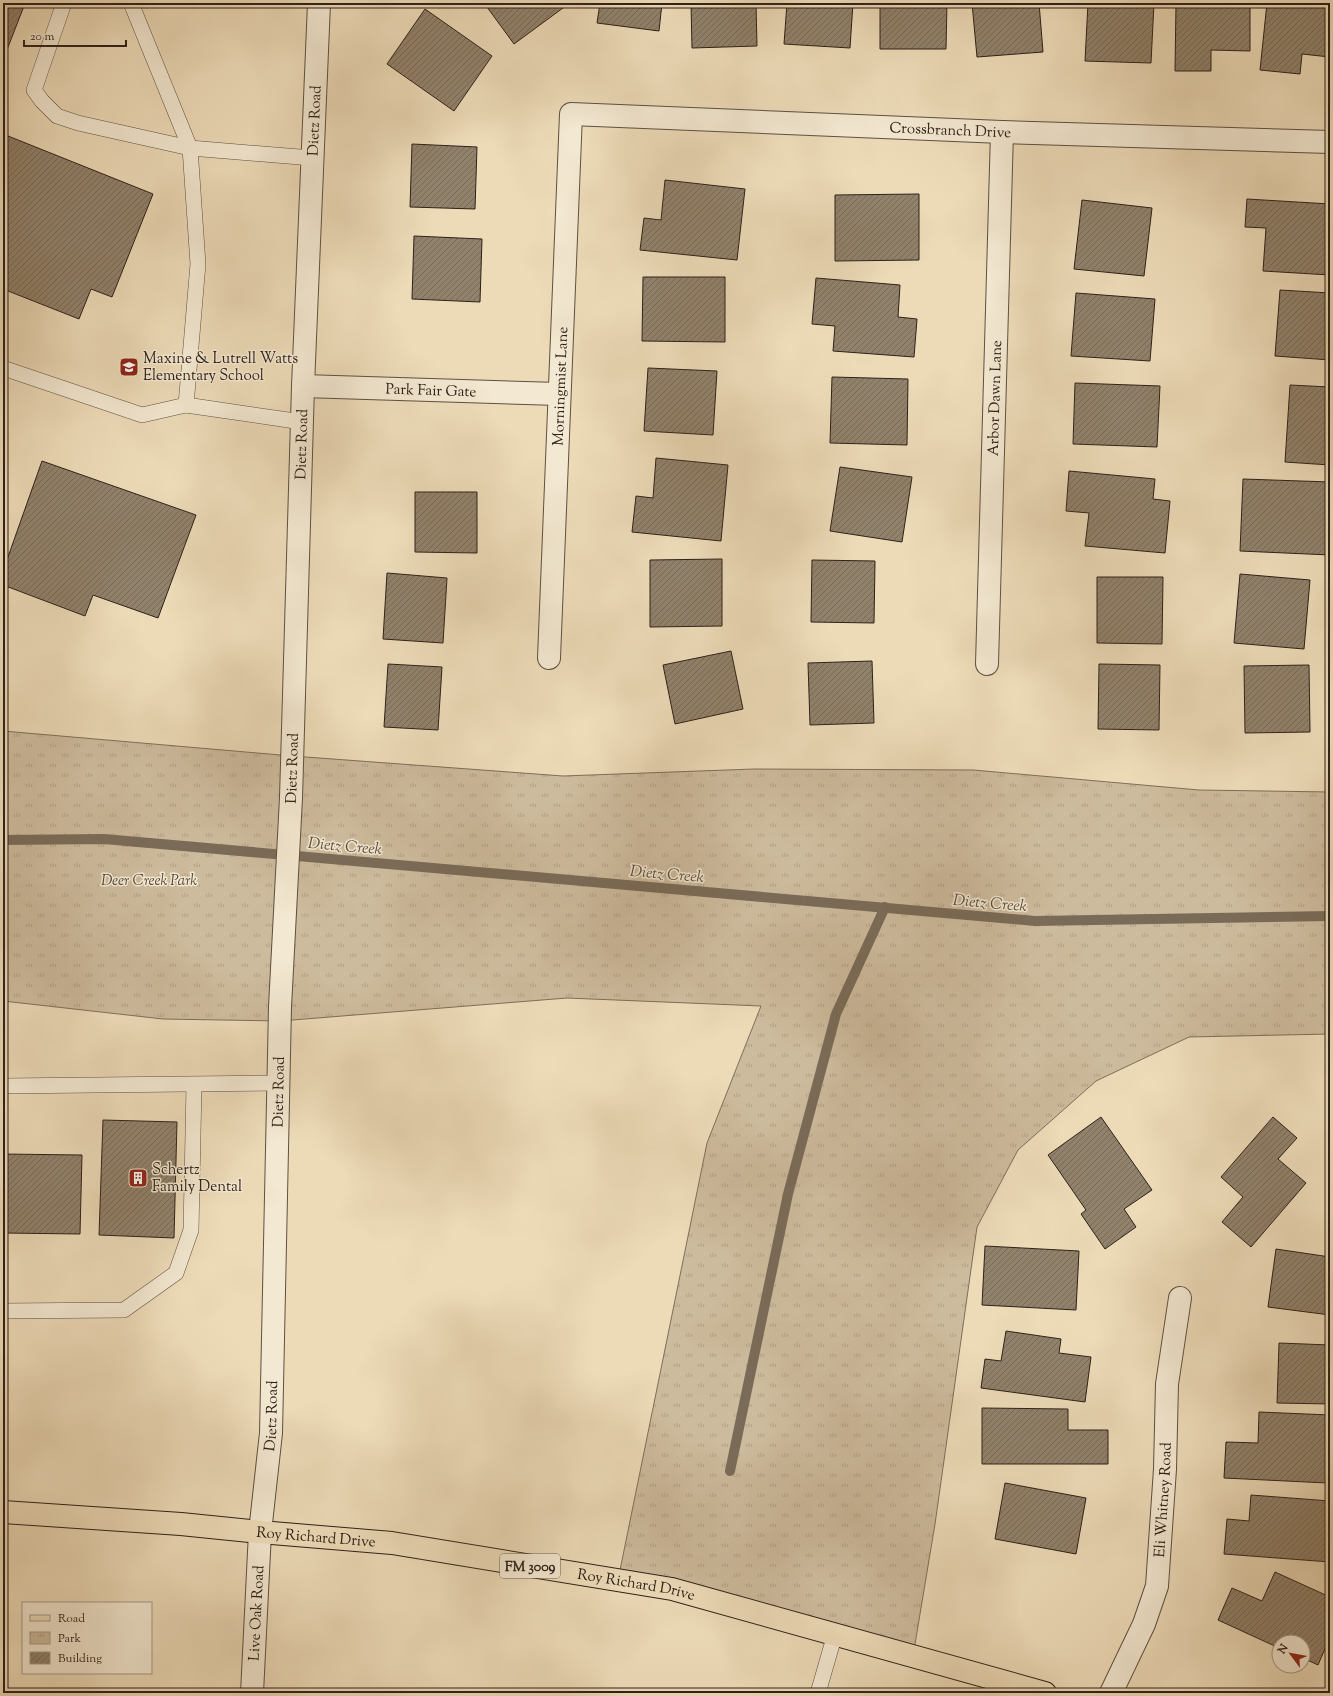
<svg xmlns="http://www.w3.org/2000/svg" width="1333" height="1696" viewBox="0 0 1333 1696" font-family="'Sorts Mill Goudy',serif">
<defs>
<pattern id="park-tufts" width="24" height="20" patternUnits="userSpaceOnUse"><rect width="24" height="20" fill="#cdbb9d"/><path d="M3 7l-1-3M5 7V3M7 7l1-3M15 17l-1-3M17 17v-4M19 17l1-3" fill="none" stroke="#b0a087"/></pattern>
<pattern id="building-hatch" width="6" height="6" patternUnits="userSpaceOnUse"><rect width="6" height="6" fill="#91826c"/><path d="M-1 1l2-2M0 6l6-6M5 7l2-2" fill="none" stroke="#776a58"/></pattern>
</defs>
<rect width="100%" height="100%" fill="#eddbb8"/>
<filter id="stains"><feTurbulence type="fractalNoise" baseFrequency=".005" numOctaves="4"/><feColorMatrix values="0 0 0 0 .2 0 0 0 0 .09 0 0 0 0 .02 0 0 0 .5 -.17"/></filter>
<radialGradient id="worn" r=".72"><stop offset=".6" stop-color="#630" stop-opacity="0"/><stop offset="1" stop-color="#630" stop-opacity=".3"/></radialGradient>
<!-- park -->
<path fill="url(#park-tufts)" stroke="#7e6e5b" d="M3 731 292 756 563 776 754 769 973 770 1199 790 1330 792V1034L1189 1037 1096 1081 1018 1150 977 1227 935 1524 913 1656 618 1580 707 1143 761 1006 567 998 280 1021 163 1019 3 1001Z"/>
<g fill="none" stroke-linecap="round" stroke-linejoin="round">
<!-- stream -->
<g stroke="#7a6b58" stroke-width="10">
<path d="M3 840 104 839 1035 921 1330 916"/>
<path d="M730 1471 788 1194 836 1014 885 907"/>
</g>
</g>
<!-- building -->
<g fill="url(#building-hatch)" stroke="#2e2119">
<path d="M3 3H15L24 6 3 60Z"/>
<path d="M484 3H565L567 5 514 44Z"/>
<path d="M600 3H662L659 31 597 23Z"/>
<path d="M691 3H756L757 46 692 48Z"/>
<path d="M787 3H853L850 48 784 44Z"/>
<path d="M880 3H947L946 49H880Z"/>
<path d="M972 3H1039L1043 52 977 57Z"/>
<path d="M1088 3H1154L1151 63 1085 61Z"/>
<path d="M1176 3H1250V51L1211 50V71H1175Z"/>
<path d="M1267 3H1330V57L1302 54 1300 74 1260 70Z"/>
<path d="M425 9 492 56 454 111 387 64Z"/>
<path d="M8 136 153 194 112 297 91 289 79 319 3 289V149Z"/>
<path d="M412 144 477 147 475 209 410 207Z"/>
<path d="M665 180 745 189 737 260 640 250 644 218 661 220Z"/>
<path d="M919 194V260L835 261V195Z"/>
<path d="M1247 199 1330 204V275L1263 271 1266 228 1245 227Z"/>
<path d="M1082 200 1152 208 1144 276 1074 269Z"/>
<path d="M414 236 482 239 480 302 412 299Z"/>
<path d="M643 277H725V342L642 341Z"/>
<path d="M816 278 900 285 898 317 917 319 914 357 833 351 835 326 812 324Z"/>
<path d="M1280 290 1330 293V360L1275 356Z"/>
<path d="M1076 293 1155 299 1150 361 1071 356Z"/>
<path d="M648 368 717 371 713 435 644 431Z"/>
<path d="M832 377 908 379 907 445 830 443Z"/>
<path d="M1075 383 1160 386 1157 447 1073 444Z"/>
<path d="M1290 385 1330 387V465L1285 462Z"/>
<path d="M656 458 728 465 721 541 632 532 636 496 653 498Z"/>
<path d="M42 461 196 515 158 618 93 595 85 616 3 585V571Z"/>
<path d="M840 467 912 477 902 542 830 531Z"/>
<path d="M1069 471 1155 479 1153 499 1170 501 1165 553 1085 546 1089 513 1066 511Z"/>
<path d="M1243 479 1330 482V555L1240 551Z"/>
<path d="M415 492H477V553L415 552Z"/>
<path d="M722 559V626L650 627V560Z"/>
<path d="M812 560 875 561 874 623 811 622Z"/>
<path d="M387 573 447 578 443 643 383 639Z"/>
<path d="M1240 574 1310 580 1304 649 1234 643Z"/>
<path d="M1097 577H1163L1162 644 1097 643Z"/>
<path d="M731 651 743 709 675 724 663 665Z"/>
<path d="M872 661 874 723 810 725 808 663Z"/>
<path d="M388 664 442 667 438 730 384 727Z"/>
<path d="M1099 664 1160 665 1159 730 1098 729Z"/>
<path d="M1309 665 1310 732 1245 733 1244 666Z"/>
<path d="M1101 1117 1152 1190 1124 1209 1136 1227 1105 1249 1081 1214 1086 1210 1048 1155Z"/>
<path d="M1273 1117 1297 1138 1278 1159 1306 1183 1251 1247 1222 1222 1243 1197 1221 1177Z"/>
<path d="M103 1120 177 1122 174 1238 99 1235Z"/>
<path d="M3 1154 82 1155 80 1234 3 1233Z"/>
<path d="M985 1246 1079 1251 1076 1310 982 1305Z"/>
<path d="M1276 1249 1330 1257V1315L1268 1307Z"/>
<path d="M1006 1331 1061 1339 1059 1353 1091 1357 1085 1402 981 1388 985 1359 1001 1361Z"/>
<path d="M1279 1343 1330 1345V1404L1277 1403Z"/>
<path d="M982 1408 1068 1409V1430H1108V1464H982Z"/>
<path d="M1259 1412 1330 1415 1327 1483 1224 1478 1226 1442 1258 1443Z"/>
<path d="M1005 1483 1086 1498 1076 1554 995 1539Z"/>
<path d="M1251 1495 1330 1501V1562L1224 1554 1227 1519 1249 1521Z"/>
<path d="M1275 1572 1330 1597V1637L1318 1665 1303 1658V1642H1279V1648L1218 1620 1232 1588 1262 1601Z"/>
</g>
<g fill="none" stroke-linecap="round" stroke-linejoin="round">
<defs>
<g id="service">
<path d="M64 3 34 90 42 101 57 116 78 123 190 148 312 158"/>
<path d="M3 368 142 415 186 405 198 264 190 148 131 3"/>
<path d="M186 405 302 422"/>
<path d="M3 1086 279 1083"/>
<path d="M3 1311 124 1310 176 1273 191 1230 194 1085"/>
<path d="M818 1693 835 1634"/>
</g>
<g id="minor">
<path id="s1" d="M303 386 559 394"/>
<path id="s2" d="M549 658 571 114 1002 132 1330 142"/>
<path id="s3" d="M987 664 1002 132"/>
<path id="s4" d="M1111 1693 1144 1624 1157 1586 1165 1469 1167 1384 1180 1298"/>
</g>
<g id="tertiary">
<path id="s5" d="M252 1693 260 1532 271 1433 280 1007 291 798 303 386 319 3"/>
</g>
<g id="primary">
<path id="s6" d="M3 1512 181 1524 260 1532 392 1543 672 1589 1045 1693"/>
</g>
</defs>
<!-- service casing -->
<use href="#service" stroke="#5e5041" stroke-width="16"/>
<!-- minor casing -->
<use href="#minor" stroke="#5e5041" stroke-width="24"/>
<!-- tertiary casing -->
<use href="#tertiary" stroke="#5e5041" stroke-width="24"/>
<!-- primary casing -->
<use href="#primary" stroke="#2e2119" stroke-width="24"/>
<!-- service -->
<use href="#service" stroke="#f3e8d1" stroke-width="15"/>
<!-- minor -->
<use href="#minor" stroke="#f3e8d1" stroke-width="22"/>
<!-- tertiary -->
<use href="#tertiary" stroke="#f3e8d1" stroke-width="22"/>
<!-- primary -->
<use href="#primary" stroke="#eddbb8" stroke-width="22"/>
</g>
<!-- icons -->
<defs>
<symbol id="school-square" viewBox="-11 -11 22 22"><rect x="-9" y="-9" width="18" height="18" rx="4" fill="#8f2418" stroke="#f3e8d1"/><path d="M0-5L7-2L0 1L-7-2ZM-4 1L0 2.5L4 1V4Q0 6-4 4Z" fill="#fff"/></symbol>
<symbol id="building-square" viewBox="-11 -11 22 22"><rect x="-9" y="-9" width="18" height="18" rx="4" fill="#8f2418" stroke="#f3e8d1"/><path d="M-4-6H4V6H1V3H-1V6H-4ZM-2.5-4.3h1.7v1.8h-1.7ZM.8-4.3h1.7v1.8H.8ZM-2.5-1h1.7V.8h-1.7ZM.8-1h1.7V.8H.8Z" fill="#fff"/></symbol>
</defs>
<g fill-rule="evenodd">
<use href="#school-square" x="118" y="356" width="22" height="22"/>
<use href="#building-square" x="127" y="1167" width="22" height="22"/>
</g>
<g text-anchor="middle" stroke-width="3" stroke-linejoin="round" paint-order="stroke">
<!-- shield labels -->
<rect fill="#f3e8d1" stroke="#695d50" stroke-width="1" x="500" y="1554" width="60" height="24" rx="3"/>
<g font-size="14" font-weight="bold" fill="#2e2119">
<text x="530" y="1571">FM 3009</text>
</g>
<!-- street labels -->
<g font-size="15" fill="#2e2119" stroke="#f3e8d1">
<text dy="5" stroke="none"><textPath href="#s5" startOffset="1574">Dietz Road</textPath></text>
<text dy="5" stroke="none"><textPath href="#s2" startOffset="924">Crossbranch Drive</textPath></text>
<text dy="5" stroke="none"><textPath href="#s2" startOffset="272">Morningmist Lane</textPath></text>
<text dy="5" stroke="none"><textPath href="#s1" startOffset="128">Park Fair Gate</textPath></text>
<text dy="5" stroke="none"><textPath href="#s3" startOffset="266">Arbor Dawn Lane</textPath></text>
<text dy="5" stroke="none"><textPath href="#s5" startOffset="1250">Dietz Road</textPath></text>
<text dy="5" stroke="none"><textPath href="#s5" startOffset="926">Dietz Road</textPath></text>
<text dy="5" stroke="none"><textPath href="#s5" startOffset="602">Dietz Road</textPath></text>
<text dy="5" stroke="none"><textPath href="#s5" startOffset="278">Dietz Road</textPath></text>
<text dy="5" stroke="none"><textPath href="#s4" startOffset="203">Eli Whitney Road</textPath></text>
<text dy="5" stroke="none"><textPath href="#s6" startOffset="314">Roy Richard Drive</textPath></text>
<text dy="5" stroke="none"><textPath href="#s6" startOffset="638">Roy Richard Drive</textPath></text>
<text dy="5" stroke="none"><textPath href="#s5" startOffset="80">Live Oak Road</textPath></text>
</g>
<!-- poi labels -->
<g font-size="15" fill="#2e2119" stroke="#f3e8d1" text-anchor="start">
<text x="143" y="363">Maxine &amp; Lutrell Watts<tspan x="143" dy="17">Elementary School</tspan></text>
<text x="152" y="1174">Schertz<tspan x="152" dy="17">Family Dental</tspan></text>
</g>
<!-- park labels -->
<g font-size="15" font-style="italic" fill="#56483a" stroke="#f3e8d1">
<text x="149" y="885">Deer Creek Park</text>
</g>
<!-- water labels -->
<g font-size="16" font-style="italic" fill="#5a4c3e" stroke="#f3e8d1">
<text transform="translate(345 845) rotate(5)" y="6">Dietz Creek</text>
<text transform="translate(667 873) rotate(5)" y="6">Dietz Creek</text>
<text transform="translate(990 902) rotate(5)" y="6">Dietz Creek</text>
</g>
</g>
<!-- margin -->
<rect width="1333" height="1696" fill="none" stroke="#eddbb8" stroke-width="16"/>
<rect x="4" y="4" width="1325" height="1688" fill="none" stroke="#2e2119" stroke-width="2"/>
<rect x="8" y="8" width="1317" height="1680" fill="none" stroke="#2e2119"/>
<!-- legend -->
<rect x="22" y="1602" width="130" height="72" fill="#f3e8d1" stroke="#a49887"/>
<rect x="30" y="1615" width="20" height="6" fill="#eddbb8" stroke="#a49887"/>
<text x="58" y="1622" font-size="12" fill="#2e2119">Road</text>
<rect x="30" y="1632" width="20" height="12" fill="url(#park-tufts)" stroke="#a49887"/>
<text x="58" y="1642" font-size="12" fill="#2e2119">Park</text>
<rect x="30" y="1652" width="20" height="12" fill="url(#building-hatch)" stroke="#a49887"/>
<text x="58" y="1662" font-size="12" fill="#2e2119">Building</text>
<!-- north arrow -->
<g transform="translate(1291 1654) rotate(302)"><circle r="19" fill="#f3e8d1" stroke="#a49887"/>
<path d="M0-3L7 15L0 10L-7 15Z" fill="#8f2418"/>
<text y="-6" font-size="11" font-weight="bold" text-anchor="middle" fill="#2e2119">N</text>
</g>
<!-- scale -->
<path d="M24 40v6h102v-6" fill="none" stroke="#2e2119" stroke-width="2"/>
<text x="30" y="40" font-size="12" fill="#2e2119" stroke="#f3e8d1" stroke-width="3" paint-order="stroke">20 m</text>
<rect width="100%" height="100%" filter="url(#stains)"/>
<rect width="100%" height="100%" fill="url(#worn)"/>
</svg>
